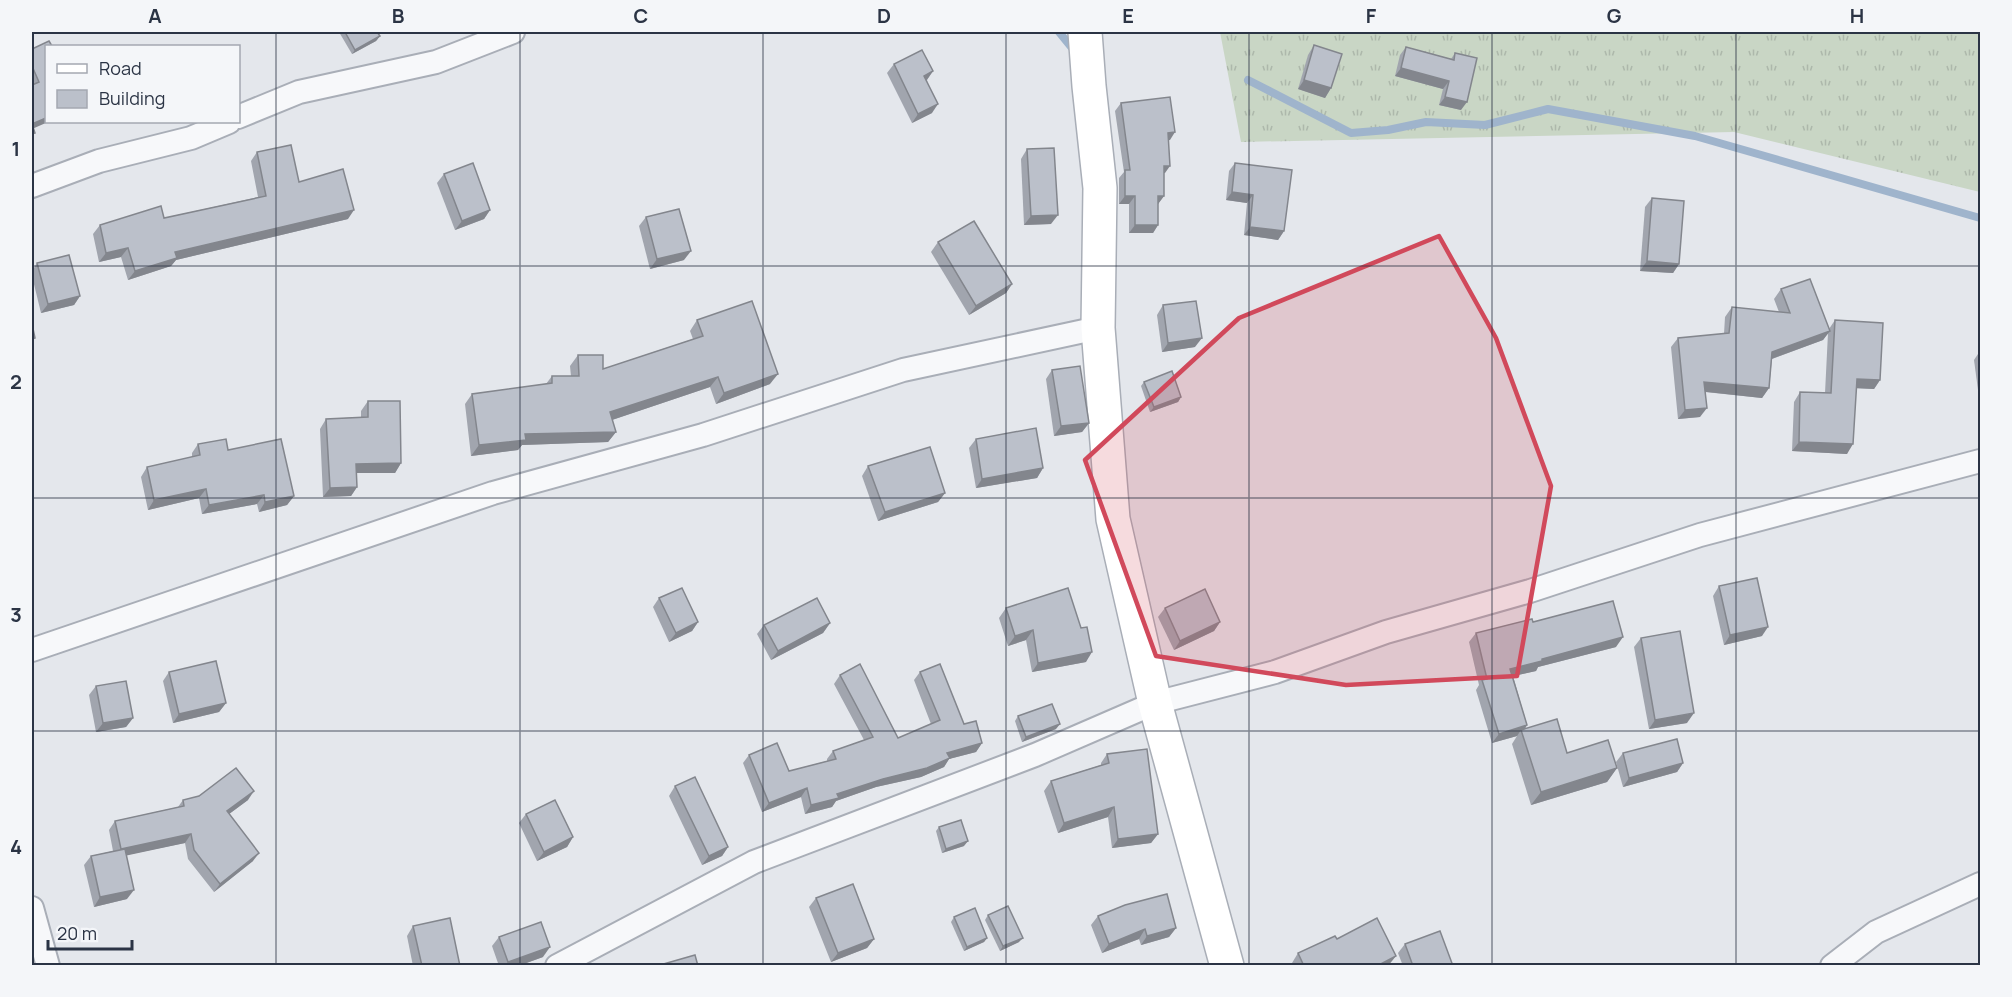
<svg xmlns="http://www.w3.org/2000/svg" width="2012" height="997" viewBox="0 0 2012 997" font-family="Manrope,sans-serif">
<defs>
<pattern id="grass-tufts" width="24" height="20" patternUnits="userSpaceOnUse" patternTransform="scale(1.5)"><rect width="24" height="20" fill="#c9d6c5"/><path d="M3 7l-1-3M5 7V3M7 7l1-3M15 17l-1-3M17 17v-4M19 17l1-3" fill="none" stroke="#adb8ab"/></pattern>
</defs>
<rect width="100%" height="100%" fill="#e4e7ec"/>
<!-- grass -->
<path fill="url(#grass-tufts)" d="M1220 32H1980V192L1734 132 1241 142Z"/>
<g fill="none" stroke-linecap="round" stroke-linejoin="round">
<!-- stream -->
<g stroke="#9fb4cc" stroke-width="8">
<path d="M1059 32 1072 48"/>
<path d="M1248 80 1351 133 1388 130 1426 122 1485 125 1548 109 1695 136 1980 218"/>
</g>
<defs>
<g id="minor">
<path d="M238 117 299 92 436 62 513 32"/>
<path d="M32 186 99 161 191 138 229 122"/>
<path d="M32 650 493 493 703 435 903 370 1098 328"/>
<path d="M32 908 48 966"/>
<path d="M557 966 754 862 1035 755 1155 703 1275 672 1386 632 1530 591 1700 535 1980 461"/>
<path d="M1832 966 1876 932 1980 884"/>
</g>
<path id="secondary" d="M1085 32 1089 86 1100 188 1098 328 1113 519 1155 703 1227 966"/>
</defs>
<!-- minor casing -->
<use href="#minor" stroke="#a9aeb7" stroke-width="26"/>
<!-- secondary casing -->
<use href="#secondary" stroke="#a9aeb7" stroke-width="36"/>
<!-- minor -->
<use href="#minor" stroke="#f7f8fa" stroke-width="22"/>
<!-- secondary -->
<use href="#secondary" stroke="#fff" stroke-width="33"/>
</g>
<!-- wall -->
<g fill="#a1a5ae">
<path d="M339 32H377L380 36 376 41 352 54Z"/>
<path d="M1314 45 1331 88 1325 98 1298 89 1308 55Z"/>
<path d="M52 46 34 128 32 139 33 84 32 82V49Z"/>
<path d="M1406 47 1451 59 1455 53 1461 110 1439 105 1443 89 1395 76 1400 55Z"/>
<path d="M894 64 933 71 927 80 932 113 912 123 887 73Z"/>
<path d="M1121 103 1170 140H1169L1165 173H1164V196L1158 204V225L1153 233H1129V204H1119V178L1124 172 1115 111Z"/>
<path d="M1027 149 1051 224 1024 225 1021 159Z"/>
<path d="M257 152 299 182 348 219 176 260 171 266 128 280 121 257 99 262 93 234 100 225 164 218 258 197 251 161Z"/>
<path d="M1235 163 1284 231 1278 240 1244 235 1247 203 1226 200 1229 171Z"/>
<path d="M444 174 490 210 484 219 455 230 437 183Z"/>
<path d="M1652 198 1679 264 1673 273 1640 271 1645 207Z"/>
<path d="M646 217 684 260 650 269 639 226Z"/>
<path d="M938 242 1012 284 1006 293 969 315 931 252Z"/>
<path d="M37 263 80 296 74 305 41 313 32 276V271Z"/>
<path d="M1781 289 1829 329 1835 320 1880 380 1874 389 1857 388 1847 454 1792 451 1794 402 1800 392 1825 393 1828 333 1823 340 1772 359 1769 388 1762 398 1705 392 1700 417 1678 419 1671 347 1678 338 1724 334 1725 317 1732 307 1779 312 1774 299Z"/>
<path d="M1163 305 1195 347 1162 352 1157 315Z"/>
<path d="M697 320 770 384 716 404 710 387 612 420 616 432 608 442 522 445 518 450 471 456 465 404 472 394 546 384 552 376H571L570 366 578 355 603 369 693 339 690 331Z"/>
<path d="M1980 351V405L1974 360Z"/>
<path d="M1052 370 1089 423 1082 432 1054 436 1046 379Z"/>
<path d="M1144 382 1181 397 1178 402 1150 412 1141 386Z"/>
<path d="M368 401 401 463 395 473H356L357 487 351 496 323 497 320 429 326 419 361 417V411Z"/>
<path d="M976 439 1043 468 1037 478 976 488 969 448Z"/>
<path d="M198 444 228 450 294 496 287 505 259 512 257 504 202 514 199 498 148 510 141 477 147 467 192 457V453Z"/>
<path d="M868 466 945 493 938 502 878 521 862 476Z"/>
<path d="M1719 586 1762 636 1724 645 1713 596Z"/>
<path d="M659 598 698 622 692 631 669 642 653 607Z"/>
<path d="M1006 608 1086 662 1032 672 1026 640 1008 646 999 618Z"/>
<path d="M1165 608 1220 622 1214 631 1174 650 1158 617Z"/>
<path d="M830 623 823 633 771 660 757 634 764 625Z"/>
<path d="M1476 633 1616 647 1538 667 1536 671 1513 676 1527 725 1525 729 1567 753 1617 768 1607 782 1531 805 1512 744 1517 736 1492 743 1476 690 1479 685 1469 642Z"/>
<path d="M1641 638 1687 723 1649 729 1634 647Z"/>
<path d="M169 672 226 703 219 712 173 723 163 681Z"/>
<path d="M920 672 964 724 982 743 976 752 949 759 944 767 921 777 876 787 836 801 832 807 805 814 801 797 762 812 743 763 749 755 789 771 827 761V759L833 751 864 740 834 684 840 675 898 738 931 724 914 680Z"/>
<path d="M96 686 133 718 126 727 96 732 89 695Z"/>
<path d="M1018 716 1056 729 1022 742 1015 721Z"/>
<path d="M1623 753 1683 763 1677 772 1623 787 1616 762Z"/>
<path d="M1107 754 1158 834 1151 843 1112 848 1108 817 1058 833 1044 791 1051 781 1101 765V763Z"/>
<path d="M675 786 728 847 722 856 702 865 669 796Z"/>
<path d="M183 800H248L229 814 253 861 214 892 188 859 185 843 126 855 127 899 94 907 84 865 91 856 113 851 109 830 115 821 178 807Z"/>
<path d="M526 814 573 837 567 847 537 861 519 823Z"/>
<path d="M939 827 964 846 942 853 936 831Z"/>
<path d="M816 898 874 939 867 948 831 962 809 907Z"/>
<path d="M988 915 1019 942 1000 951 985 920Z"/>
<path d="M1098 916 1176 928 1169 937 1141 945 1139 939 1102 953 1091 925Z"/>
<path d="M954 917 987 938 984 942 964 951 951 922Z"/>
<path d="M413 926 460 966H413L407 936Z"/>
<path d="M499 937 543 957 518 966H499L492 946Z"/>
<path d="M1337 939 1390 965 1293 966 1292 963 1298 953Z"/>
<path d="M1405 944 1453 966H1403L1398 953Z"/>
</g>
<!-- shaded-wall -->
<g fill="#83868d">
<path d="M380 36 376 41 352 54 355 50Z"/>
<path d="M1401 68 1449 81 1443 89 1395 76Z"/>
<path d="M933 71 926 81 924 76Z"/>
<path d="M1304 80 1331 88 1325 98 1298 89Z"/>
<path d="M1445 97 1467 102 1461 110 1439 105Z"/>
<path d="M938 104 932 113 912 123 918 114Z"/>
<path d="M46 118V122H48L32 129V124Z"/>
<path d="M1175 132 1170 140 1163 141 1168 133Z"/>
<path d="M1164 166H1170L1165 173 1159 174Z"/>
<path d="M1232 192 1253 195 1247 203 1226 200Z"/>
<path d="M1125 196H1135L1129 204H1119Z"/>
<path d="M1158 196H1164L1158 204Z"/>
<path d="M354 210 348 219 176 260 171 266 128 280 135 271 175 252Z"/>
<path d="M490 210 484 219 455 230 462 221Z"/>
<path d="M1058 215 1051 224 1024 225 1031 216Z"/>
<path d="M1135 225H1158L1153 233H1129Z"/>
<path d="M1250 227 1284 231 1278 240 1244 235Z"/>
<path d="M128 248 121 257 99 262 106 253Z"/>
<path d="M691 251 684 260 650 269 657 259Z"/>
<path d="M1647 261 1679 264 1673 273 1640 271Z"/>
<path d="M1012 284 1006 293 969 315 976 306Z"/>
<path d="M80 296 74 305 41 313 48 304Z"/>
<path d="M1830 331 1823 340 1766 361 1772 352Z"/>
<path d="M1202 338 1195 347 1162 352 1168 343Z"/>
<path d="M778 374 770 384 716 404 724 393Z"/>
<path d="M718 377 710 387 603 423 610 412Z"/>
<path d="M1857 379 1880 380 1874 389 1851 388Z"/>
<path d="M1704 382 1769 388 1762 398 1698 391Z"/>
<path d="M1181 397 1178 402 1150 412 1154 407Z"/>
<path d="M1707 408 1700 417 1678 419 1685 410Z"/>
<path d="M1089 423 1082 432 1054 436 1061 426Z"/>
<path d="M616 432 608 442 522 445 518 450 471 456 479 445 525 434Z"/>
<path d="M1799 442 1853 444 1847 454 1792 451Z"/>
<path d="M401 463 395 473H349L356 464Z"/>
<path d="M1043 468 1037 478 976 488 982 479Z"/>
<path d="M357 487 351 496 323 497 330 488Z"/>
<path d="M206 489 199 498 148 510 154 500Z"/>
<path d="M945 493 938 502 878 521 885 512Z"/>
<path d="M264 495 257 504 202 514 209 505Z"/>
<path d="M294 496 287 505 259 512 265 502Z"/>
<path d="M698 622 692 631 669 642 676 633Z"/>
<path d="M1220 622 1214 631 1174 650 1180 641Z"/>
<path d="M830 623 823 633 771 660 778 651Z"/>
<path d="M1768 627 1762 636 1724 645 1730 635Z"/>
<path d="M1033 630 1026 640 1008 646 1015 636Z"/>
<path d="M1623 637 1616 647 1538 667 1536 671 1504 678 1510 669 1542 659Z"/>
<path d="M1092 652 1086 662 1032 672 1038 663Z"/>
<path d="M226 703 219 712 173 723 179 714Z"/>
<path d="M1694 713 1687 723 1649 729 1655 720Z"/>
<path d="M133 718 126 727 96 732 103 723Z"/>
<path d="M1060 724 1056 729 1022 742 1026 737Z"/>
<path d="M1527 725 1522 733 1521 730 1517 736 1492 743 1499 734Z"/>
<path d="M982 743 976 752 949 759 944 767 921 777 876 787 836 801 832 807 805 814 811 805 837 794 947 753Z"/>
<path d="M1683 763 1677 772 1623 787 1629 778Z"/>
<path d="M1617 768 1607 782 1531 805 1541 792Z"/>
<path d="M807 788 801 797 762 812 769 803Z"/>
<path d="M254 791 248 800 221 820 227 811Z"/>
<path d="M1114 807 1108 817 1058 833 1064 823Z"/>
<path d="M191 834 185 843 115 858 121 849Z"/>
<path d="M1158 834 1151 843 1112 848 1118 839Z"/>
<path d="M573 837 567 847 537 861 544 852Z"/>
<path d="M968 841 964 846 942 853 946 849Z"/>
<path d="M728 847 722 856 702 865 709 856Z"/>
<path d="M259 853 253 861 214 892 220 884Z"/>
<path d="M134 890 127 899 94 907 100 897Z"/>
<path d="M1176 928 1169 937 1141 945 1147 936Z"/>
<path d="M1145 929 1139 939 1102 953 1109 944Z"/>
<path d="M987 938 984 942 964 951 967 947Z"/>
<path d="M1023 938 1019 942 1000 951 1003 946Z"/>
<path d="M874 939 867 948 831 962 838 953Z"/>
<path d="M550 947 543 957 518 966H505L508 962Z"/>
<path d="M1396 956 1388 966H1377Z"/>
</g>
<!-- building -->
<g fill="#bbc0ca" stroke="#83868d" stroke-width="1.5">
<path d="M345 32H377L380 36 355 50Z"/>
<path d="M49 41 52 46H46V118L32 124 35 133 32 134V85L39 82 32 66V49Z"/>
<path d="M1314 45 1342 54 1331 88 1304 80Z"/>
<path d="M1406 47 1454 60 1455 53 1477 58 1467 102 1445 97 1449 81 1401 68Z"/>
<path d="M922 50 933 71 924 76 938 104 918 114 894 64Z"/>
<path d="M1170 97 1175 132 1168 133 1170 166H1164V196H1158V225H1135V196H1125V170H1130L1121 103Z"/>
<path d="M291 145 299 182 343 169 354 210 175 252 177 258 135 271 128 248 106 253 100 225 161 206 164 218 266 196 257 152Z"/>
<path d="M1054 148 1058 215 1031 216 1027 149Z"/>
<path d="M473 163 490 210 462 221 444 174Z"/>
<path d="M1235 163 1292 170 1284 231 1250 227 1253 195 1232 192Z"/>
<path d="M1652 198 1684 201 1679 264 1647 261Z"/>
<path d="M679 209 691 251 657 259 646 217Z"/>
<path d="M974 221 1012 284 976 306 938 242Z"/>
<path d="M69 255 80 296 48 304 37 263Z"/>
<path d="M1810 279 1830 331 1772 352 1769 388 1704 382 1707 408 1685 410 1678 338 1729 333 1732 307 1790 313 1781 289Z"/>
<path d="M752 301 778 374 724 393 718 377 610 412 616 432 525 434 526 440 479 445 472 394 552 383V376H579L578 355H603V369L703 336 697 320Z"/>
<path d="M1196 301 1202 338 1168 343 1163 305Z"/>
<path d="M1835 320 1883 323 1880 380 1857 379 1853 444 1799 442 1800 392 1831 393Z"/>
<path d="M32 324 35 338 32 339Z"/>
<path d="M1080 366 1089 423 1061 426 1052 370Z"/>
<path d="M1172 371 1181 397 1154 407 1144 382Z"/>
<path d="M368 401H400L401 463 356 464 357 487 330 488 326 419 368 417Z"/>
<path d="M1036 428 1043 468 982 479 976 439Z"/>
<path d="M226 439 228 450 281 439 294 496 265 502 264 495 209 505 206 489 154 500 147 467 200 455 198 444Z"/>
<path d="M930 447 945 493 885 512 868 466Z"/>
<path d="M1757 578 1768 627 1730 635 1719 586Z"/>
<path d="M682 588 698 622 676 633 659 598Z"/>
<path d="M1068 588 1081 628 1087 627 1092 652 1038 663 1033 630 1015 636 1006 608Z"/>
<path d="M1205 589 1220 622 1180 641 1165 608Z"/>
<path d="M817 598 830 623 778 651 764 625Z"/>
<path d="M1613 601 1623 637 1542 659V661L1510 669 1527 725 1499 734 1482 680 1487 679 1476 633 1532 619 1533 622Z"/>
<path d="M1680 631 1694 713 1655 720 1641 638Z"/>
<path d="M216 661 226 703 179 714 169 672Z"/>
<path d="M860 664 898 738 940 720 920 672 940 664 964 724 976 721 982 743 947 753 950 758 927 768 883 779 837 794 839 798 811 805 807 788 769 803 749 755 777 743 789 771 836 759 833 751 873 737 840 675Z"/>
<path d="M126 681 133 718 103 723 96 686Z"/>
<path d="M1052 704 1060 724 1026 737 1018 716Z"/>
<path d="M1557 719 1567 753 1608 740 1617 768 1541 792 1521 730Z"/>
<path d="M1677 739 1683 763 1629 778 1623 753Z"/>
<path d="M1147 749 1158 834 1118 839 1114 807 1064 823 1051 781 1109 763 1107 754Z"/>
<path d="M236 768 254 791 227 811 259 853 220 884 194 850 191 834 121 849 115 821 184 806 183 800 199 796Z"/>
<path d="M695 777 728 847 709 856 675 786Z"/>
<path d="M555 800 573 837 544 852 526 814Z"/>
<path d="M961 820 968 841 946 849 939 827Z"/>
<path d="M125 849 134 890 100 897 91 856Z"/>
<path d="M853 884 874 939 838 953 816 898Z"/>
<path d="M1167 894 1176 928 1147 936 1145 929 1109 944 1098 916 1125 905Z"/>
<path d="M1008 906 1023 938 1003 946 988 915Z"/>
<path d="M975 908 987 938 967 947 954 917Z"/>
<path d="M450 918 460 966H422L413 926Z"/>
<path d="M1377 918 1396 956 1377 966H1304L1298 953 1335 936 1337 939Z"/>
<path d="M541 922 550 947 508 962 499 937Z"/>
<path d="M1440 931 1453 966H1413L1405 944Z"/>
<path d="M695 955 698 966 660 965Z"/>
</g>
<!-- marked area -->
<path fill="#d1495b" fill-opacity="0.2" stroke="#d1495b" stroke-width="4.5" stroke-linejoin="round" d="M1439 236 1496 338 1551 486 1517 676 1346 685 1156 656 1085 460 1239 318Z"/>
<!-- grid -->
<path fill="none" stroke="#2b3445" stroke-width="1.5" stroke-opacity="0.55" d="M276 32V966M520 32V966M763 32V966M1006 32V966M1249 32V966M1492 32V966M1736 32V966M32 266H1980M32 498H1980M32 731H1980"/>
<!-- border -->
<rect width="2012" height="997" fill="none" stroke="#f4f6f9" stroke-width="66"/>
<!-- legend -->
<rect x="45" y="45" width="195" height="78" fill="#f4f6f9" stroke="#a4a8b1" stroke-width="1.5"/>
<rect x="57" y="64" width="30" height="9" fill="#ffffff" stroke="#a4a8b1" stroke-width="1.5"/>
<text x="99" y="75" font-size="18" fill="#2b3445">Road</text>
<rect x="57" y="90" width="30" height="18" fill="#bbc0ca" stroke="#a4a8b1" stroke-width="1.5"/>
<text x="99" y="105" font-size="18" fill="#2b3445">Building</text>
<!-- scale -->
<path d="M48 940v9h84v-9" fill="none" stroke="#2b3445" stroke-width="3"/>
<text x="57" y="940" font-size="18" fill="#2b3445" stroke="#f4f6f9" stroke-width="4.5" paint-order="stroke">20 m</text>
<rect x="33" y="33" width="1946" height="931" fill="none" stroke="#2b3445" stroke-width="2"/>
<g font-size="20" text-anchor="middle" font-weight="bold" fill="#2b3445">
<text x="155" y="23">A</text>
<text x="398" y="23">B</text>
<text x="641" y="23">C</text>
<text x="884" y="23">D</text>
<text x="1128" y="23">E</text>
<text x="1371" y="23">F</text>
<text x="1614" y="23">G</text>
<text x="1857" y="23">H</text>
<text x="16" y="156">1</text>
<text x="16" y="389">2</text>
<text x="16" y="622">3</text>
<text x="16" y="854">4</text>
</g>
</svg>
